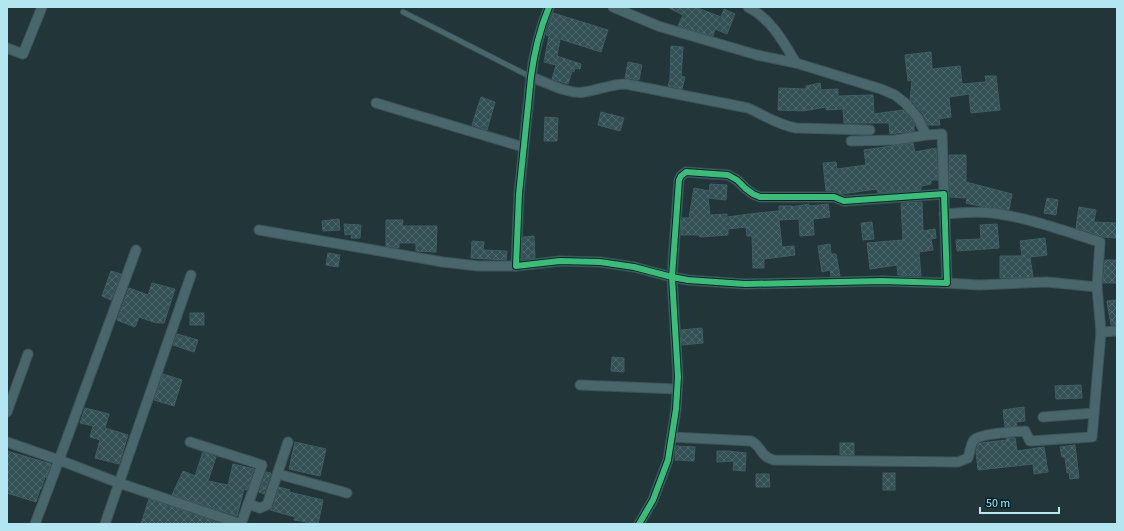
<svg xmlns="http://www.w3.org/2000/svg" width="1124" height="531" viewBox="0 0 1124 531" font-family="'Source Sans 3',sans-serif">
<defs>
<pattern id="building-cross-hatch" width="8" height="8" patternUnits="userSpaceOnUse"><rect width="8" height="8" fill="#335055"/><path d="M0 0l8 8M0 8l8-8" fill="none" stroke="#4e696e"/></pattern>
</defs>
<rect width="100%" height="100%" fill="#22363a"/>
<!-- building -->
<g fill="url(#building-cross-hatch)" stroke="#415c63">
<path d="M667 7H695L721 17 724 9 735 14 727 34 715 29 713 36 678 26 683 15Z"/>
<path d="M553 13 608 30 601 52 560 39 557 56 581 64 580 69 575 68 574 72 572 71 568 84 552 79 556 65 544 62 549 36 546 35Z"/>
<path d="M671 46 683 47 681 76 685 77 682 89 668 86 670 79Z"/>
<path d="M931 52 932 69 960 66 962 84 986 82 985 76H996L1000 110 971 113 969 94 949 97 951 117 939 119 940 125H928L923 114 910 100 912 80 908 81 905 55Z"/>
<path d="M628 62 642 65 639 80 625 78Z"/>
<path d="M820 83 821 90 838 89V96L873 95 874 114 903 110 913 121 915 126H914V131L890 134 889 123H844L843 109 826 110V107L803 111 778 110 779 88 806 89V86Z"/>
<path d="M481 97 495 102 487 130 472 125Z"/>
<path d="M601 112 624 118 620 131 598 125Z"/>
<path d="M545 117 558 118 557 141H544Z"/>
<path d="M913 143 915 152 936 148 938 180H931V184L921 186V190L878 193 877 189 842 194 834 191H826L823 163 836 162 837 169 866 165 864 150Z"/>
<path d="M949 155H966V182L1012 194 1009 210 980 206 966 203 967 198 950 197Z"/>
<path d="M710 184 727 185 726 200 708 198 710 215 727 214V217L758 213 779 211V206H792V207L809 204V206L828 204 830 217 813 219 814 235 800 236 799 219 779 220 782 247 794 246 795 255 764 259V268H753L752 236H747L746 227 728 229V235L700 237 699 235H681L682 218H689L694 188 709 191Z"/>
<path d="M1047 198 1058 200 1056 215 1044 213Z"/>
<path d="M922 202 923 231 935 229 936 238 931 239 933 250 919 252 921 276 898 275 897 265 870 269 867 243 903 240 901 203Z"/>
<path d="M1079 207 1096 210 1094 222 1117 223V238L1104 237 1076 228Z"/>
<path d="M339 219 340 230 323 231 322 221Z"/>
<path d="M386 220H403L402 226H437L436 252 416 251V243H399V248L386 246Z"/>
<path d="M872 222 874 239 863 240 861 223Z"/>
<path d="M344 224 361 225 360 238H351L352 234 345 235Z"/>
<path d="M997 224 999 248 957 251 956 240 981 239 980 225Z"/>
<path d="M534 236 535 258 522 259 523 237Z"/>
<path d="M1045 238 1047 255 1030 257 1033 277 1000 278V256H1022L1020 241Z"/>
<path d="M472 241 484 242 483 250 507 251 506 260 471 258Z"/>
<path d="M830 244 831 254H836L840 276H831L830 270 822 272 818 246Z"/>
<path d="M328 253 340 255 338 267 326 265Z"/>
<path d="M1105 260H1117V283H1103Z"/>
<path d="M111 271 121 274 111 300 102 296Z"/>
<path d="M152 283 175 289 164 323H156L139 317 135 327 117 320 129 288 148 295Z"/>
<path d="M1117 300V325H1111L1107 301Z"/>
<rect x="190" y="313" width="14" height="12"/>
<path d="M702 328 703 343 682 345 681 330Z"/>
<path d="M177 334 198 340 194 352 173 345Z"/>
<path d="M612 357 624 358V372L611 371Z"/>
<path d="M163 374 182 380 174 406 154 400Z"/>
<path d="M1081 385 1082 398 1056 399 1055 386Z"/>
<path d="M1024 407 1025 421 1016 422 1017 426 1005 427 1003 410Z"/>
<path d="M85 408 109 414 105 428 128 435 119 464 95 458 100 440 90 437 93 426 80 423Z"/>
<path d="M1006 438H1015L1017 451 1044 447 1048 472 1034 474 1033 464 978 470 976 452 978 444 981 443 1007 440Z"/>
<path d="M295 442 326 449 320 476 289 469Z"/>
<rect x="840" y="443" width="14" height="12"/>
<path d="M1075 445 1079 478 1070 479 1069 472 1067 473 1065 457H1062L1060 447Z"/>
<path d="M676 446 695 447 694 461 675 460Z"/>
<path d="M7 451 51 464 46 478 45 477 41 489H40L36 502 7 493Z"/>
<path d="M717 451H729L746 453 745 471 733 470 734 461 717 462Z"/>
<path d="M203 452 216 457 208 481 228 485 233 464 254 469 247 490 244 489 237 516 172 495 183 471 195 476Z"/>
<path d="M266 472 271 473 264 494 259 492Z"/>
<rect x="883" y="473" width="12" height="17"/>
<path d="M756 474H769L770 487H756Z"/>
<path d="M279 487 290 490 289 492 323 500 318 524 294 520 295 517 270 510 273 507Z"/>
<path d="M149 499 222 524H141Z"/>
</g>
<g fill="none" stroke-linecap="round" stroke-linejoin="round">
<defs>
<path id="lane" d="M403 12 531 77"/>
<g id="street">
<path d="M549 7C540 29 534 53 531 77L519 194 516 266 560 261 600 262 634 267 672 277 688 280 745 284 882 281 947 283 944 194 844 201 834 197H760L753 194 745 188 737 180 728 175 686 172 681 176 679 180 672 277 678 377 676 409 668 460 653 500 639 524"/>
<path d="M613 7 658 26 757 55 796 63 881 89 895 95 905 103 918 118 926 135 942 134 944 194"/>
<path d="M748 7C771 19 783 41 796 63"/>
<path d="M7 48 23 54 42 7"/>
<path d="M531 77C546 82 569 95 584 92 599 90 611 84 626 84L748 108C764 115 778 125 796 128L870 130"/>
<path d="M376 103 523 147"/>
<path d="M851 141 895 140 926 135"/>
<path d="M944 214C961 213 977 211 993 213 1029 218 1065 231 1100 242L1097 287 1047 282 979 285 947 283"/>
<path d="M259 230 443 262 478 266H516"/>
<path d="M1097 287 1101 332"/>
<path d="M580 385 677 389"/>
<path d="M7 412 28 354"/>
<path d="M1043 417 1094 413"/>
<path d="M672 437 751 441C762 446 760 457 774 460L958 462 968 458C970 453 970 445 974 440 981 433 1015 432 1025 431L1030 441 1092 437 1101 332 1117 331"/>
<path d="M7 442 59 460 136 250"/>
<path d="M190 442 262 465 241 524"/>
<path d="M278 474 347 493"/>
<path d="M248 504 260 508 267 505 288 442"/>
<path d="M35 524 59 460 119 483 191 275"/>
<path d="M105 524 119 483 241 524"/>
</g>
</defs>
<!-- lane casing -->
<use href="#lane" stroke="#3d555a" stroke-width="6"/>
<!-- street casing -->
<use href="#street" stroke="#3d555a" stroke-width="11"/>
<!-- lane -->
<use href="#lane" stroke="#49666d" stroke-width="4.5"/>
<!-- street -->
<use href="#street" stroke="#49666d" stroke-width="9"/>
<defs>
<path id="cycleway" d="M549 7C540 29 534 53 531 77L519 194 516 266 560 261 600 262 634 267 672 277 688 280 745 284 882 281 947 283 944 194 844 201 834 197H760L753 194 745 188 737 180 728 175 686 172 681 176 679 180 672 277 678 377 676 409 668 460 653 500 639 524"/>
</defs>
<!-- cycleway casing -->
<use href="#cycleway" stroke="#00222a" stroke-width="8"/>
<!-- cycleway -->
<use href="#cycleway" stroke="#3abd76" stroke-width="6"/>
</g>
<!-- border -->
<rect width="1124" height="531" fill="none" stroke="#b4e6f2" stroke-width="16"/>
<!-- scale -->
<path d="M980 507v6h79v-6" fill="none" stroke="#b4e6f2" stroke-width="2"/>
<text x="986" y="507" font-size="12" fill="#b4e6f2" stroke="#00222a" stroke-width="3" paint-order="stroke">50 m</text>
</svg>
